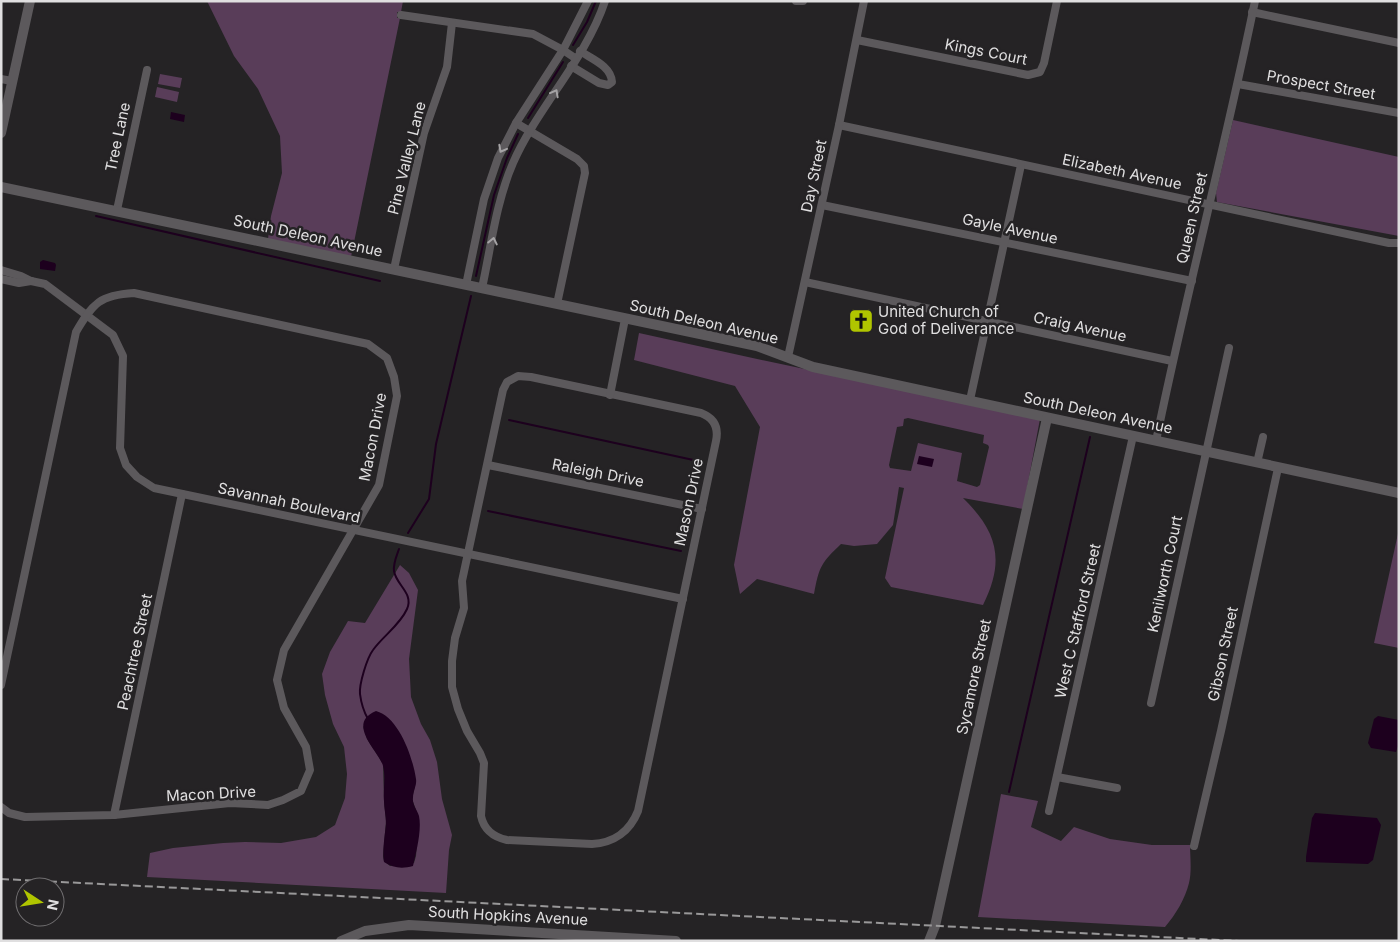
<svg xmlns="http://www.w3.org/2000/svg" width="1400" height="942" viewBox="0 0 1400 942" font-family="Inter,sans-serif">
<rect width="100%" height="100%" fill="#252325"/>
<!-- green -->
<g fill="#593d59" fill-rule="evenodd">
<path d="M207 1H403L401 12H397V18H400L351 257 268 239 271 216 282 173 280 136 258 89 234 56Z"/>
<path d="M160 74 182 78 180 88 158 84Z"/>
<path d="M157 87 179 92 177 102 155 97Z"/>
<path d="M1233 120 1399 157V236L1217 202 1216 193Z"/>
<path d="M639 333C772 363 906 390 1040 419L1023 509 963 498C998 532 1005 561 983 605L891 587 885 578 904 488 899 487 893 525 877 544 854 546 841 544C821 563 819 567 814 594L757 579 740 594 734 565 760 427 735 386 634 360ZM908 418 984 435 983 443 988 445 989 447 980 485 977 487 957 481 962 453 918 443 911 471 890 468 889 465 897 427 903 426 904 419Z"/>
<path d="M1399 529V648L1374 643Z"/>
<path d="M400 565 409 573 418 590 409 659 411 697 421 724 430 740 437 762 442 799 452 835 449 850 446 893 147 877 150 853 173 848 223 843 245 842 281 843 316 837 335 825 345 798 347 774 344 747 333 724 325 695 322 674 330 652 348 621 365 623ZM363 726 416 781 412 799 419 818 416 856 414 863 390 866 384 861 383 856 386 821 384 801 383 764 367 739Z"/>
<path d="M1001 794 1038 801 1031 827 1061 841 1074 827 1110 839 1152 845H1190C1190 855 1192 871 1189 883 1185 899 1176 914 1165 927L978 917Z"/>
</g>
<!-- water -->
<g fill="#1d001e">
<path d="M171 112 185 115 184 122 170 119Z"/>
<path d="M43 260 55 263 56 265 55 271 40 269V262Z"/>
<path d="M919 456 934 459 932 467 917 464Z"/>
<path d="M376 711C399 717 413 758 416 779 417 785 413 791 413 798 412 804 417 810 419 816 422 830 416 853 413 866 402 869 393 868 384 862 382 852 385 834 386 824 386 816 384 808 384 801 383 789 386 777 383 766 380 752 345 724 376 711Z"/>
<path d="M1378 716 1399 720V743L1396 752 1371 748 1368 743 1374 719Z"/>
<path d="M1315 813 1377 818 1381 825 1373 860 1368 864 1306 862V857L1312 818Z"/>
</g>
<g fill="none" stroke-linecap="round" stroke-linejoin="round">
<!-- stream -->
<g stroke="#1d001e" stroke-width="2">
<path d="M573 45 587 22 596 1"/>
<path d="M528 118 563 62"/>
<path d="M96 216 380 281"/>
<path d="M476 276 494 195 507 158 518 134"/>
<path d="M509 420 698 461"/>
<path d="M488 511 681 551"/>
<path d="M408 533 429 499 436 444 471 296"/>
<path d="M368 719C364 712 361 702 360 694 359 684 367 658 373 650 383 636 400 625 407 609 414 593 396 585 394 571 393 563 397 555 399 549"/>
<path d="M1009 792 1090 437"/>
</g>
<!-- minor -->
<g stroke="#5c595c" stroke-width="8">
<path d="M796 1H803"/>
<path d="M1252 12 1399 43"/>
<path d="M401 15 533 34 563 50 575 58"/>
<path d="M857 40 1028 75 1040 72 1044 63 1057 1"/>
<path d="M571 66 599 83 608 85 612 82C611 66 592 59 580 51"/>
<path d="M1 79 12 81"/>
<path d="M1238 84 1399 113"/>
<path d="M516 123 577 159 584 166 585 173 557 304"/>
<path d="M839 125 1389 243H1399"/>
<path d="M822 205 1192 281"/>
<path d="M117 210 147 70"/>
<path d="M394 269 424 133 447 67 452 23"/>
<path d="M1 270 21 276 31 281 45 284 113 335 123 356 120 448 126 465 137 477 154 488 683 599"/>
<path d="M1 279 19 283 31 281"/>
<path d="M805 282 1172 361"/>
<path d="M466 285 484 199 498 158 516 123 563 50 588 1"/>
<path d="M482 288C491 247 496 202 513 163 537 108 586 59 605 1"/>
<path d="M788 357 839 125 864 1"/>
<path d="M518 376 531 377 701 413C714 418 719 427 716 441L638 811C630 831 614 843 592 844L507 840C493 837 484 830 481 816L484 763 480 753 467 731 458 709 452 687V661L455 638 464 608 462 581 503 390 507 382Z"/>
<path d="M610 395 625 319"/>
<path d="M970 400 1021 165"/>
<path d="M1156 441C1186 294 1225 148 1255 1"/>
<path d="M1257 463 1263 437"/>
<path d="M488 465 702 509"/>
<path d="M1 685 76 332C93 303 100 295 134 293L368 344 387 358 394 377 397 396 379 485 284 650 277 680 284 708 306 747 310 770 301 791 283 800 268 805 230 803 114 815 25 817 9 813 1 807"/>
<path d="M1151 703 1229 348"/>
<path d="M1057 777 1117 788"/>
<path d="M1049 811 1133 436"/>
<path d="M114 815 182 494"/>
<path d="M1194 846 1221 731 1278 468"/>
</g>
<!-- tertiary -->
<g stroke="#5c595c" stroke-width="10">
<path d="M1 133 30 1"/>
<path d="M1 187 757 346 813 367 1399 493"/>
<path d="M341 941 365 931 409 925 676 941"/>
<path d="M929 941 935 926 1047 418"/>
</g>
<!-- rail -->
<path stroke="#999899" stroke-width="2" stroke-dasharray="8 4" stroke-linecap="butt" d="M1 879 1239 941"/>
</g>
<!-- one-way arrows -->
<defs><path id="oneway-chevron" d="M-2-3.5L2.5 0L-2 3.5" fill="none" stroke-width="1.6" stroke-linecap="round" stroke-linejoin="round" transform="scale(1.25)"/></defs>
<g stroke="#a5a3a5">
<use href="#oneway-chevron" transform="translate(555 93) rotate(-61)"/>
<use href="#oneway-chevron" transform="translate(502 149) rotate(118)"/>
<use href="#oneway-chevron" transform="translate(493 241) rotate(-78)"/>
</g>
<!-- icons -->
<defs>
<symbol id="church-square" viewBox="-11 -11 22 22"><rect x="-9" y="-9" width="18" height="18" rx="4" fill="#b0c500" stroke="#252325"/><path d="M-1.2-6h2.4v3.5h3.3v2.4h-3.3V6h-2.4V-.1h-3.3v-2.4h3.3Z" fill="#111"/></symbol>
</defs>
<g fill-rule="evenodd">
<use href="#church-square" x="847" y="307" width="28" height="28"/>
</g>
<g text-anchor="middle" stroke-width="5" stroke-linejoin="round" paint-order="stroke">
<!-- street labels -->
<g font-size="15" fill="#e0dfe0" stroke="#252325">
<text transform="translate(986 52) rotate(11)" y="5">Kings Court</text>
<text transform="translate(1321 85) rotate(10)" y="5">Prospect Street</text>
<text transform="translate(118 137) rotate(-78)" y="5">Tree Lane</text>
<text transform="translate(407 158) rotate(-76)" y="5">Pine Valley Lane</text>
<text transform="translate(1122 172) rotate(12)" y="5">Elizabeth Avenue</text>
<text transform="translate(814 176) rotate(-78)" y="5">Day Street</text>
<text transform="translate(1192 218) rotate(-77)" y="5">Queen Street</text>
<text transform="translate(1010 229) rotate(12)" y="5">Gayle Avenue</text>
<text transform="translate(308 236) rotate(12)" y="5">South Deleon Avenue</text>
<text transform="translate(704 322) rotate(13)" y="5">South Deleon Avenue</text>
<text transform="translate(1080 327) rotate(12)" y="5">Craig Avenue</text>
<text transform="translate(1098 413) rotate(12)" y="5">South Deleon Avenue</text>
<text transform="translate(373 437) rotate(-79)" y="5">Macon Drive</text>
<text transform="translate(598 473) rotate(11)" y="5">Raleigh Drive</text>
<text transform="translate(689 502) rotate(-78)" y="5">Mason Drive</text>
<text transform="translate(289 503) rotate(12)" y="5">Savannah Boulevard</text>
<text transform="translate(1165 574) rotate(-78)" y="5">Kenilworth Court</text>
<text transform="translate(1078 621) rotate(-77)" y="5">West C Stafford Street</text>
<text transform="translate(135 652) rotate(-78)" y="5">Peachtree Street</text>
<text transform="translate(1223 654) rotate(-78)" y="5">Gibson Street</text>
<text transform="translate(974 677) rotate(-78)" y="5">Sycamore Street</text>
<text transform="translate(211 794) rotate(-3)" y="5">Macon Drive</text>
<text transform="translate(508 916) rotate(3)" y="5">South Hopkins Avenue</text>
</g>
<!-- poi labels -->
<g font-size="15" fill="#e0dfe0" stroke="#252325" text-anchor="start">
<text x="878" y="317">United Church of<tspan x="878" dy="17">God of Deliverance</tspan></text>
</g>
</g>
<!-- border -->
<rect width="1400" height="942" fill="none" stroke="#e0dfe0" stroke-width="5"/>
<!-- north arrow -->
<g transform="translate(40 902) rotate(102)"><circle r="24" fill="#252325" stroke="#706e70"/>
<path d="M0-4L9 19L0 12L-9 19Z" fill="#b0c500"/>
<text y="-8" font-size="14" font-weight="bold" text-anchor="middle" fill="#e0dfe0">N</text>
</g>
</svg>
